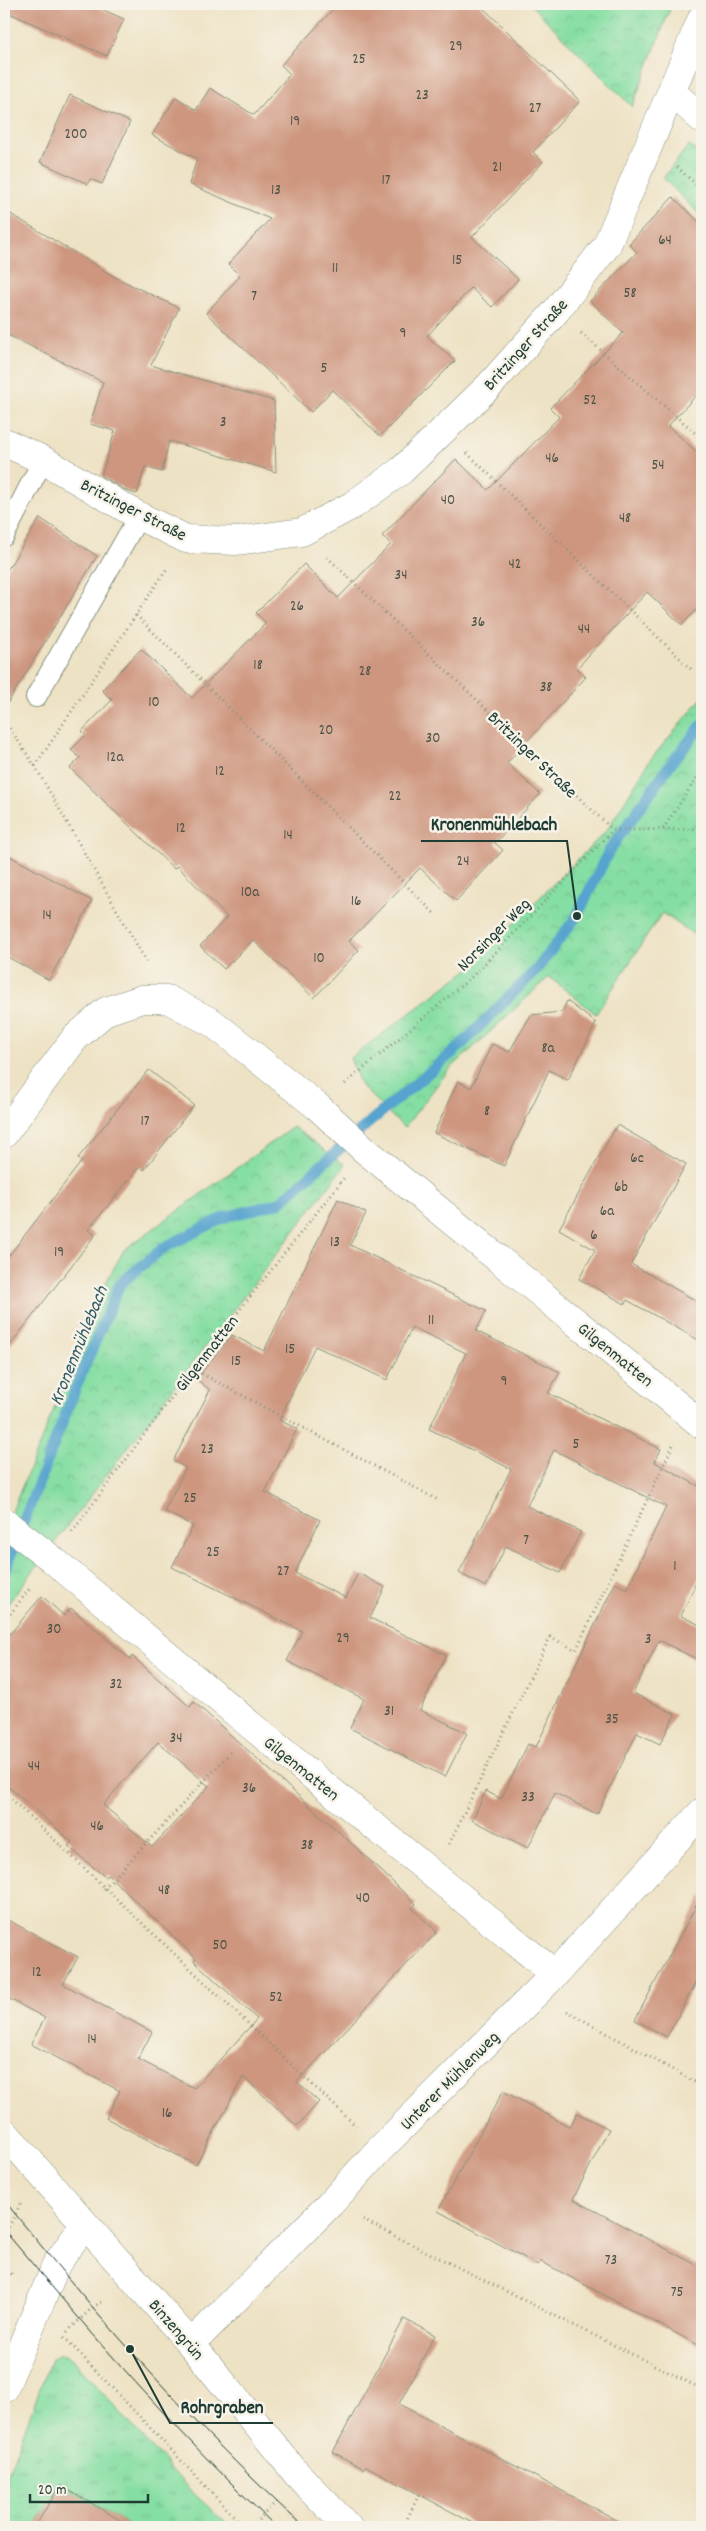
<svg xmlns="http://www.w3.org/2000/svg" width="706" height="2531" viewBox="0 0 706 2531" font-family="Dekko,sans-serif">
<defs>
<pattern id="grass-tufts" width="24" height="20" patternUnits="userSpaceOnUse" patternTransform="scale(1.25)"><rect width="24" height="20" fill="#85dea3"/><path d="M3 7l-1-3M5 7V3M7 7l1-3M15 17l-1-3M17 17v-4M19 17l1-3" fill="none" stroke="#72bf8d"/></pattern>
<pattern id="park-crowns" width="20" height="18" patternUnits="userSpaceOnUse" patternTransform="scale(1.25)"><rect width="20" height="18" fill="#85dea3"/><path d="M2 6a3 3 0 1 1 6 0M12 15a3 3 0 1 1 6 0" fill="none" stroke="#72bf8d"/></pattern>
</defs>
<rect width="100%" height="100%" fill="#f7f3e8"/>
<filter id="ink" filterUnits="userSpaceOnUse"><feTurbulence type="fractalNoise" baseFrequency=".02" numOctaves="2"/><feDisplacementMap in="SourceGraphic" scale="10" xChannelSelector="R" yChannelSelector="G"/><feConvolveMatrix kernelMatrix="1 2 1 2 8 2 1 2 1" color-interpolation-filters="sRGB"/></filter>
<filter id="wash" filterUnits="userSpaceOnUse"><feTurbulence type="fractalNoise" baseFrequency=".0096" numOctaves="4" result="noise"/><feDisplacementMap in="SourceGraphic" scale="20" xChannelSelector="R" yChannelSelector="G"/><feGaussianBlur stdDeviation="1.12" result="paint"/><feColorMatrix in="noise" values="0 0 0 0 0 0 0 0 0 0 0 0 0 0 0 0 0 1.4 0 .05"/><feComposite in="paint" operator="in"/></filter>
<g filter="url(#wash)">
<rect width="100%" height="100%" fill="#eee2c4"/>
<!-- grass -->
<path fill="url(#grass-tufts)" stroke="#528e6c" d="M60 2354 73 2360 189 2489 230 2527H132L60 2485 35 2527H4V2484L51 2359Z"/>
<!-- park -->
<g fill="url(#park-crowns)" stroke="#528e6c">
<path d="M530 4H672L632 107Z"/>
<path d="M689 145 702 157V217L663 178Z"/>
<path d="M702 698V940L662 913 596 1014 549 977 448 1071 404 1128 361 1086 350 1058 471 967 607 830 650 760Z"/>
<path d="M293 1127 345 1165 4 1609V1531L105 1284 124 1250Z"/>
</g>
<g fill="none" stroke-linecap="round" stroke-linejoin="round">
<!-- stream -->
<path stroke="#55a3ce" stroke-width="11" d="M4 1572 82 1372 120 1284 163 1248 225 1217 279 1203 372 1120 457 1049 537 969 577 916 609 851 669 766 702 725"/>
</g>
<g id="blocks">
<!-- building -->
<g fill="#ce967f" fill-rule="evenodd">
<path d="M4 4H90L124 19 107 56 4 11Z"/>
<path d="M338 4H479L580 101 533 152 543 162 472 237 518 279 492 307 471 288 427 336 455 361 380 436 332 390 311 412 206 313 240 276 228 264 270 219 189 184 197 159 152 135 176 97 196 110 210 88 254 115 290 74 281 65Z"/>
<path d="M70 95 130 122 102 184 90 179 88 184 40 162Z"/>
<path d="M673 197 702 225V389L668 426 702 457V604L682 625 647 592 577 668 586 677 507 763 540 794 495 843 503 850 456 901 420 868 349 941 359 950 314 998 253 940 224 969 200 946 227 917 177 866 174 869 70 768 80 758 71 750 86 735 82 731 112 700 102 690 141 649 192 698 266 623 256 613 304 564 338 598 391 544 382 536 456 459 488 490 559 417 550 408 623 333 590 301 637 252 629 244Z"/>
<path d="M4 210 115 277 179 308 151 365 274 401 276 472 169 441 162 472 145 467 137 494 127 491 101 476 115 431 90 424 103 382 4 333Z"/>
<path d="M40 518 97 556 4 709V575Z"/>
<path d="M4 853 92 901 49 980 4 955Z"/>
<path d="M567 1001 596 1023 568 1080 549 1070 504 1166 434 1133 458 1081 471 1088 492 1044 509 1052 531 1015 562 1012Z"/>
<path d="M149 1070 194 1105 144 1170 140 1166 88 1230 95 1235 4 1353V1262L82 1161 78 1158Z"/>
<path d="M617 1125 686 1164 631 1264 702 1304V1342L627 1300 625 1304 579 1279 595 1250 559 1229Z"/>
<path d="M338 1199 366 1213 350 1245 486 1311 476 1331 560 1372 548 1393 661 1449 655 1462 702 1488V1570L681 1616 702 1626V1662L659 1640 633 1693 675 1714 660 1744 637 1733 597 1814 555 1793 528 1848 472 1820 486 1791 501 1799 528 1744 536 1747 615 1583 627 1589 666 1507 554 1450 527 1506 581 1532 560 1573 506 1546 486 1587 459 1573 511 1469 429 1429 466 1353 412 1327 387 1380 315 1346 279 1420 297 1429 265 1492 320 1520 295 1573 346 1598 358 1573 385 1587 370 1618 446 1655 420 1710 467 1733 445 1777 350 1728 364 1699 287 1661 302 1631 172 1567 193 1526 164 1511 186 1468 173 1461 210 1390 196 1379 232 1335 264 1351Z"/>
<path d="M42 1596 64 1616 71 1608 130 1659 132 1656 190 1707 194 1702 360 1851 416 1904 412 1908 437 1932 297 2082 319 2102 297 2126 243 2077 196 2165 106 2118 120 2091 31 2044 45 2018 4 1996V1918L78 1957 63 1984 152 2032 138 2059 194 2088 257 2019 194 1961 196 1958 108 1875 105 1877 68 1846 72 1842 4 1783V1641ZM158 1742 209 1786 152 1847 103 1805Z"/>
<path d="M702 1895V1970L667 2037 635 2020Z"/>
<path d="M503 2091 570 2127 577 2113 609 2129 573 2199 702 2268V2347L540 2261 538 2265 438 2211Z"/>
<path d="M404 2319 435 2335 399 2404 630 2527H480L366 2466 364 2469 333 2452Z"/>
<path d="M60 2485 132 2527H35Z"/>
</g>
</g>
</g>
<g filter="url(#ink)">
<use href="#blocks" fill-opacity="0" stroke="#86907c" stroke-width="1"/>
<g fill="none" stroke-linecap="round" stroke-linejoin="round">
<defs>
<g id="lane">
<path d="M4 536 43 460"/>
<path d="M36 697 139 516"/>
</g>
<g id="street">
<path d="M673 93 702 119"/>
<path d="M4 442 43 460 139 516 186 539 237 541 302 532 353 505 402 470 489 386 556 311 607 245 702 18"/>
<path d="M4 1134 75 1038 106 1011 142 999H167L213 1023 318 1107 366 1151 702 1425"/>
<path d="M4 1522 52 1559 254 1728 555 1974"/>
<path d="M4 2132 191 2344 297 2474 348 2527"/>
<path d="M191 2344 330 2204 380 2149 555 1974 702 1812"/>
<path d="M4 2389 57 2263 85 2224"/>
</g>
</defs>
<!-- lane casing -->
<use href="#lane" stroke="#86907c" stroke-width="22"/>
<!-- street casing -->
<use href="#street" stroke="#86907c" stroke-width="29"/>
<!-- path -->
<g stroke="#86907c" stroke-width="3" stroke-dasharray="1 4" stroke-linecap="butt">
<path d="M677 167 702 190"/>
<path d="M581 333 702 439"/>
<path d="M467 453 692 670"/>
<path d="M327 557 613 830"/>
<path d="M136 615 434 913"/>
<path d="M4 720 35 766 147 963"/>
<path d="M35 766 168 567"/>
<path d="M663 829 702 770"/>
<path d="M345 1084 473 976 613 830 702 829"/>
<path d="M193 1369 438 1500"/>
<path d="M72 1532 193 1369 344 1178"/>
<path d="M4 1622 31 1587"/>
<path d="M4 1792 356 2126"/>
<path d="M449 1844 550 1637 576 1650 673 1445"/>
<path d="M104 1889 231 1752"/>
<path d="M567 2011 702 2086"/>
<path d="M363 2220 702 2389"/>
<path d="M4 2236 21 2203"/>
<path d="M4 2266 14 2277"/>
<path d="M67 2332 93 2307 105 2300"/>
<path d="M64 2337 244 2527"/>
<path d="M251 2527 277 2501"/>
<path d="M403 2527 419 2495"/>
</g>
<!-- lane -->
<use href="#lane" stroke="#fff" stroke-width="20"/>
<!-- street -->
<use href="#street" stroke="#fff" stroke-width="28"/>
<!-- tram -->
<g stroke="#1f3d34" stroke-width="1">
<path d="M4 2200C96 2315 195 2428 304 2527"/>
<path d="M4 2230C90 2333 178 2434 276 2527"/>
</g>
</g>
</g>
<g text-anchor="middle" stroke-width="5" stroke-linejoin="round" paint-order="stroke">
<!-- number labels -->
<g font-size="15" fill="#4b5347">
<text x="456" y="50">29</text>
<text x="359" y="63">25</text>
<text x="422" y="99">23</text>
<text x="535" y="112">27</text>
<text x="295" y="125">19</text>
<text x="76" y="138">200</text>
<text x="497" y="171">21</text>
<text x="386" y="184">17</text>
<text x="276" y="194">13</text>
<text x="665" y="244">64</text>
<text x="457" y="264">15</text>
<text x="335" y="272">11</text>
<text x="630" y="297">58</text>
<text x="254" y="300">7</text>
<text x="403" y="337">9</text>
<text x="324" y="372">5</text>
<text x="590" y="404">52</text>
<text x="223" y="426">3</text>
<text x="552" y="462">46</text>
<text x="658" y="469">54</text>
<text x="448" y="504">40</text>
<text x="625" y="522">48</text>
<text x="515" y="568">42</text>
<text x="401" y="579">34</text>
<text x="297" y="610">26</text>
<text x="478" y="626">36</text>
<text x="584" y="633">44</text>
<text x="258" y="669">18</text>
<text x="365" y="675">28</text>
<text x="546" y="691">38</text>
<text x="154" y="706">10</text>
<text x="326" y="734">20</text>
<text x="433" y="742">30</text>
<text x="115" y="761">12a</text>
<text x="220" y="775">12</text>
<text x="395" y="800">22</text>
<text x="181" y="832">12</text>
<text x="288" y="839">14</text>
<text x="463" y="865">24</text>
<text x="250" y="896">10a</text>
<text x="356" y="905">16</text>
<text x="47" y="919">14</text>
<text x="319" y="962">10</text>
<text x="548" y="1052">8a</text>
<text x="487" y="1115">8</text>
<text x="145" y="1125">17</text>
<text x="637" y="1162">6c</text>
<text x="621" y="1191">6b</text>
<text x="607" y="1215">6a</text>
<text x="594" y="1239">6</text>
<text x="335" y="1246">13</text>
<text x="59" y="1256">19</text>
<text x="431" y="1324">11</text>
<text x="290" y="1353">15</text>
<text x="236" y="1365">15</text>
<text x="504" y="1385">9</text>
<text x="576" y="1448">5</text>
<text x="207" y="1453">23</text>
<text x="190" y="1502">25</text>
<text x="526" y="1544">7</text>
<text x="213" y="1556">25</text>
<text x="675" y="1570">1</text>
<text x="283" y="1575">27</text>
<text x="54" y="1633">30</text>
<text x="343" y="1642">29</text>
<text x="648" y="1643">3</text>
<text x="116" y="1688">32</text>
<text x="389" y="1715">31</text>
<text x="612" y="1723">35</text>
<text x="176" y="1742">34</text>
<text x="34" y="1770">44</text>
<text x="249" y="1792">36</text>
<text x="528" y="1801">33</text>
<text x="97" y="1830">46</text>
<text x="307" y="1849">38</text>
<text x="164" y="1894">48</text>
<text x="363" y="1902">40</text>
<text x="220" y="1949">50</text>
<text x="37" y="1976">12</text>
<text x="276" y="2001">52</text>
<text x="92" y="2043">14</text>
<text x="167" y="2117">16</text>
<text x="611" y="2264">73</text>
<text x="677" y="2296">75</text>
</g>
<!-- street labels -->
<g font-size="18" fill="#1f3d34" stroke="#f7f3e8">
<text transform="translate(525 344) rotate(-48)" y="6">Britzinger Straße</text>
<text transform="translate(134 509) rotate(27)" y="6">Britzinger Straße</text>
<text transform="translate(533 754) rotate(44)" y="6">Britzinger Straße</text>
<text transform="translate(493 934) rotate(-45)" y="6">Norsinger Weg</text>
<text transform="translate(206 1353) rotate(-52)" y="6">Gilgenmatten</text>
<text transform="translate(616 1354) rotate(39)" y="6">Gilgenmatten</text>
<text transform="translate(302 1768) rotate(39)" y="6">Gilgenmatten</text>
<text transform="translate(449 2080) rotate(-45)" y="6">Unterer Mühlenweg</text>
<text transform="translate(177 2329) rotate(49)" y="6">Binzengrün</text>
</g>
<!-- water labels -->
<g font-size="19" font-style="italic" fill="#2f5c62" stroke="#f7f3e8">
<text transform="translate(77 1345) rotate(-68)" y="7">Kronenmühlebach</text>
</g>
</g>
<!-- callouts -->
<path fill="none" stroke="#1f3d34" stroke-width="2" d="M577 916L567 841H421M130 2349L170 2423H273"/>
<g fill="#1f3d34" stroke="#f7f3e8" stroke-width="2">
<circle cx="577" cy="916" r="5"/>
<circle cx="130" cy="2349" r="5"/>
</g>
<g font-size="19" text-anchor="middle" font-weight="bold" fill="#1f3d34" stroke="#f7f3e8" stroke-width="5" stroke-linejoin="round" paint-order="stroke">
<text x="494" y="830">Kronenmühlebach</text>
<text x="222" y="2413">Rohrgraben</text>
</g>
<!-- margin -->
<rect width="706" height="2531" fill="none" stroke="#f7f3e8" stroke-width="20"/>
<!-- scale -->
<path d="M30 2494v8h118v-8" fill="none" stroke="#1f3d34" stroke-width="2.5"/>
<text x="38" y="2494" font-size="15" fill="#1f3d34" stroke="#f7f3e8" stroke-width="4" paint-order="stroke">20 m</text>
</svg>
